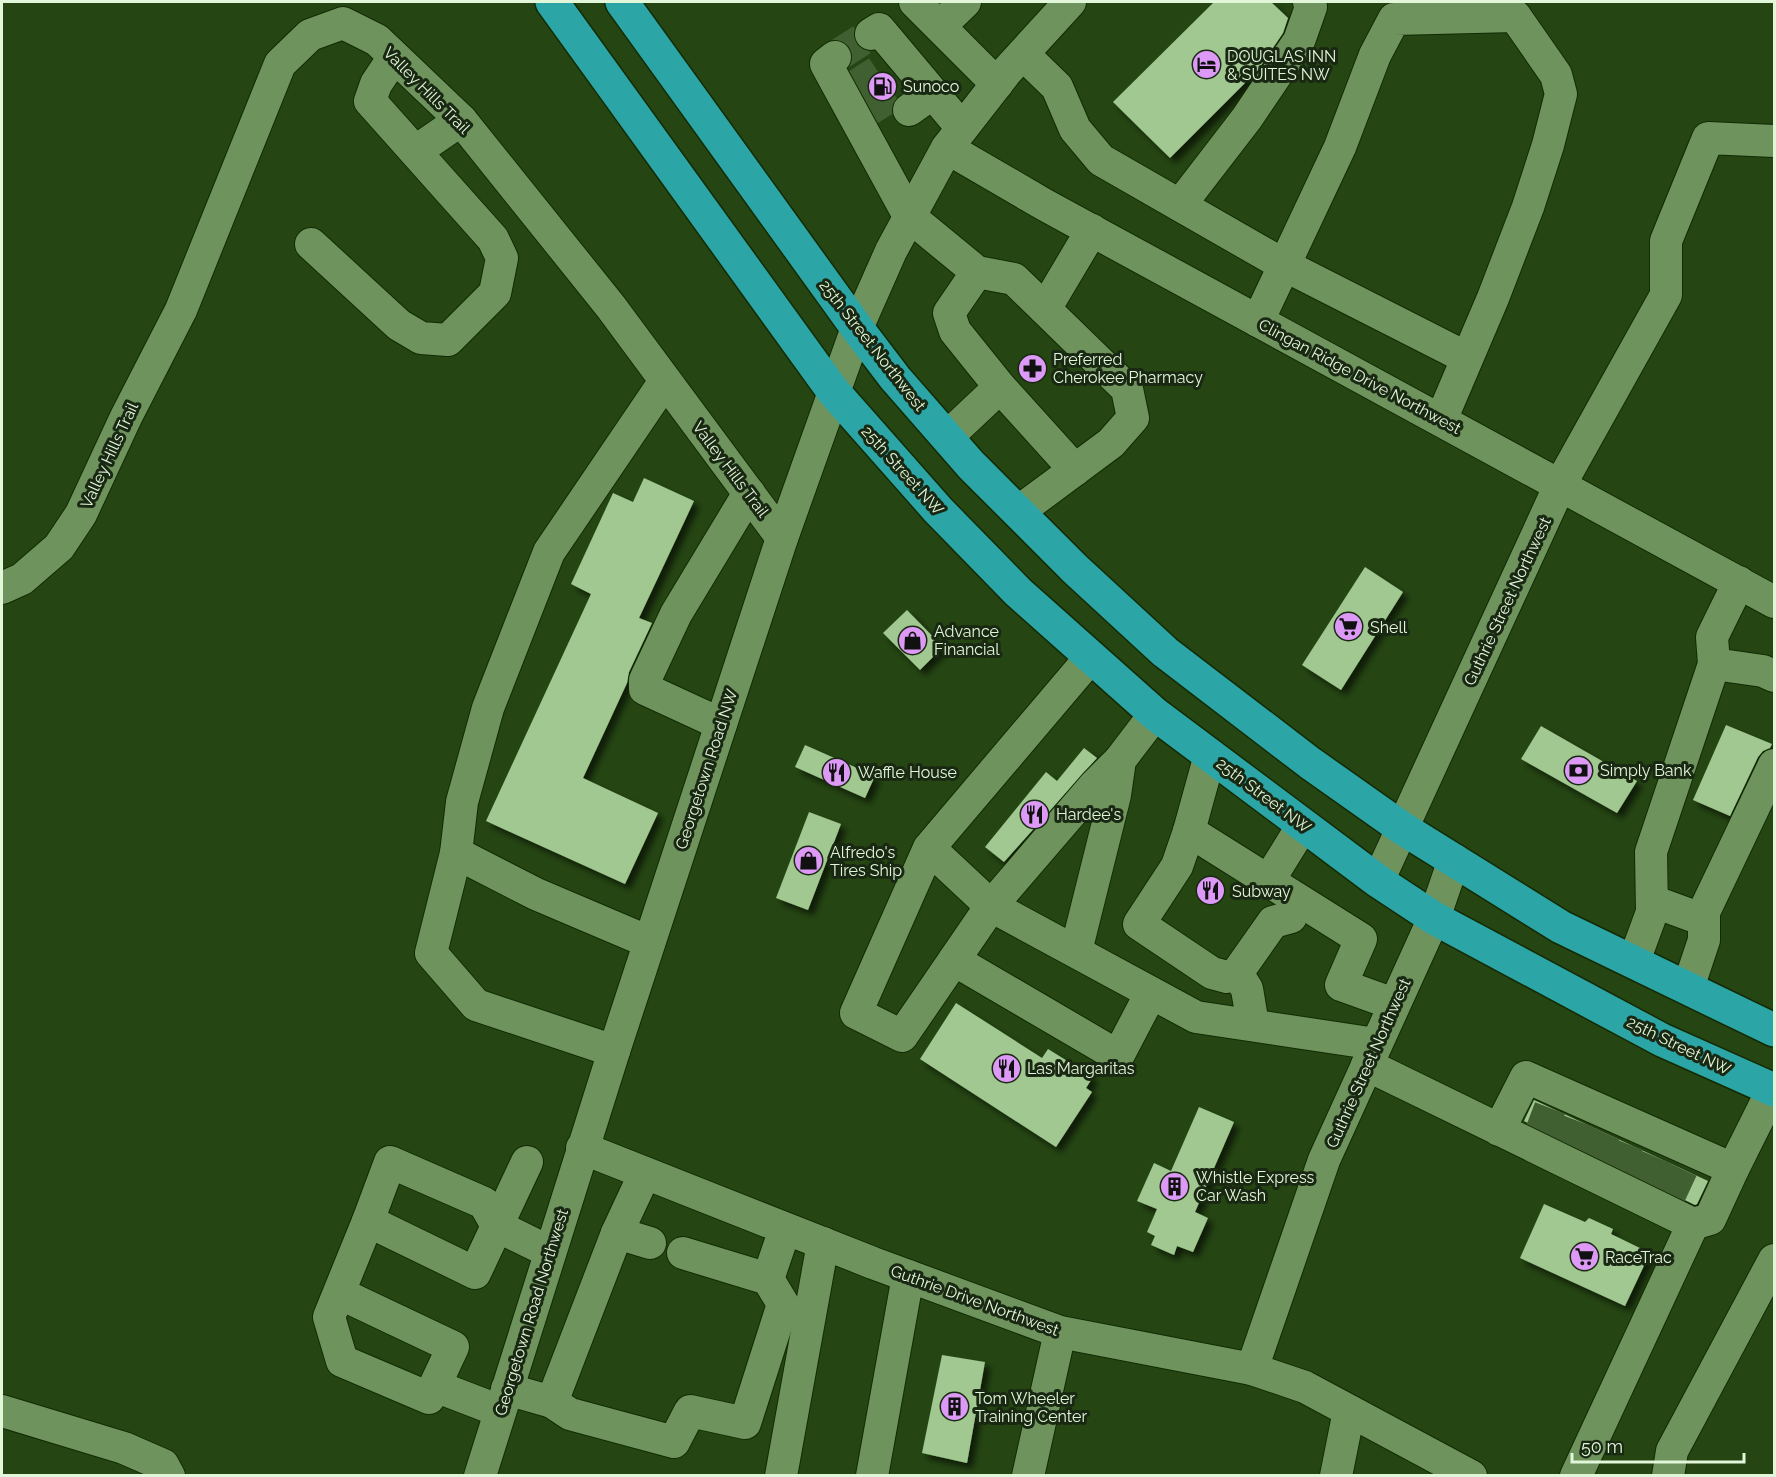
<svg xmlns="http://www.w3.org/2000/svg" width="1776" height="1477" viewBox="0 0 1776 1477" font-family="Raleway,sans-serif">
<defs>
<filter id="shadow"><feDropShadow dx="5.5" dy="5.5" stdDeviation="3" flood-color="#0009"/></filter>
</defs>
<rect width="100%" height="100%" fill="#254613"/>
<!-- building -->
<g fill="#a1c890" filter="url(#shadow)">
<path d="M1214 2H1271L1288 18 1283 33 1258 70 1170 158 1113 102Z"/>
<path d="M644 478 694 501 639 618 652 623 629 672 627 683 583 778 658 813 625 884 486 821 591 594 571 584 613 493 633 502Z"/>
<path d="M1365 567 1403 592 1341 690 1302 665Z"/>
<path d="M907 610 943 647 920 670 883 633Z"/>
<path d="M1726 725 1772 744 1770 748 1763 751 1758 757 1730 816 1693 800Z"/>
<path d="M1541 726 1637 781 1617 813 1521 759Z"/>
<path d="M805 745 875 776 865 798 795 767Z"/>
<path d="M1084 748 1097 758 1004 862 985 847 1046 772 1057 781Z"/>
<path d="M809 812 841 824 808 910 776 898Z"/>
<path d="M956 1003 1042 1058 1048 1049 1093 1077 1086 1088 1092 1092 1056 1147 920 1059Z"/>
<path d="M1534 1100 1708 1181 1697 1204 1695 1205 1524 1121Z"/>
<path d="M1199 1107 1234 1122 1195 1212 1208 1218 1193 1252 1177 1246 1174 1255 1151 1245 1155 1236 1147 1232 1157 1209 1137 1201 1154 1163 1171 1171Z"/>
<path d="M1544 1204 1585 1222 1589 1218 1613 1229 1611 1234 1642 1249 1641 1252 1649 1255 1625 1306 1520 1258Z"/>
<path d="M942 1355 985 1362 967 1463 922 1453Z"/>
</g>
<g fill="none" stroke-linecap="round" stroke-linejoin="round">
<!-- minor-tunnel -->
<g stroke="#416031" stroke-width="32" stroke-dasharray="32 16" stroke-linecap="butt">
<path d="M835 57 871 34"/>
<path d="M851 89 888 65"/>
<path d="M867 111 901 90"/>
<path d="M1539 1137 1550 1108"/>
<path d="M1567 1150 1578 1121"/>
<path d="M1592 1161 1605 1133"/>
<path d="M1617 1172 1628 1144"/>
<path d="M1644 1185 1656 1157"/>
<path d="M1669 1197 1682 1169"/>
</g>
<defs>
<g id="minor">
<path d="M915 2 997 84"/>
<path d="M940 26 965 2"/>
<path d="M871 34 879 29 962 128"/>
<path d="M1023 54 1057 87 1075 129 1101 160 1284 265 1467 358"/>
<path d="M835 57 826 64 909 216 977 272 1014 279 1127 389 1133 418 1111 443 1018 512"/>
<path d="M909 110 933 93"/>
<path d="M947 148 1045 205 1774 602"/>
<path d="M416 151 461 120"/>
<path d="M1180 205 1247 118 1299 41 1311 7 1309 2"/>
<path d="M311 244 399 325 421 338 448 340 495 293 502 258 493 239 370 101 376 84 394 57"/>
<path d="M977 272 949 313 955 331 1000 387 1075 470"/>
<path d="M1045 309 1092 230"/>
<path d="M1258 321 1340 147 1375 55 1394 19 1515 16 1556 75 1561 94 1548 145 1528 207 1493 298 1441 420"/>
<path d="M947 437 1000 387"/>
<path d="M2 588 22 579 59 547 81 514 126 417 181 310 280 64 310 35 343 23 377 40 461 120 611 307 782 538"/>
<path d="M1714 664 1763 671 1774 676"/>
<path d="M721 724 645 689V680L676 614 749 493"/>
<path d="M1210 755 1189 831 1177 866 1139 924 1212 973 1227 977 1237 973 1273 922 1291 917"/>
<path d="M1120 760 1095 785 991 906 1196 1017 1376 1044"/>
<path d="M1189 831 1361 939 1341 985 1394 1004"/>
<path d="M929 848 991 906 902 1036 856 1013 929 848 1091 657"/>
<path d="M456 853 431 953 476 1005 614 1051"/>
<path d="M1269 880 1303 825"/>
<path d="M1378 881 1560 485 1666 295V241L1708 138 1774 141"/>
<path d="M1652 901 1704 920"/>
<path d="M649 942 536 894 456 853 462 802 488 708 549 552 665 381"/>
<path d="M1076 951 1115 795 1120 760 1155 714"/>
<path d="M954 960 1118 1056 1151 993"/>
<path d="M1634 961 1652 912 1651 852 1714 664 1712 637 1739 582"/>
<path d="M1237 973 1247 989 1253 1025"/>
<path d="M1688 988 1704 940V912L1774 765"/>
<path d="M1367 1065 1693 1224 1710 1219 1733 1169 1526 1077 1499 1130"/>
<path d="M582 1148 873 1263 1060 1332 1252 1369 1305 1387 1471 1476"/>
<path d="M390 1162 484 1203 497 1226 475 1273 368 1221Z"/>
<path d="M527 1162 497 1226 550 1252"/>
<path d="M1733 1169 1773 1089"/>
<path d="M617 1233 650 1243"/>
<path d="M768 1279 785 1229"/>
<path d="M339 1293 453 1347 429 1398 342 1361 329 1317 368 1221"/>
<path d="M1252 1369 1324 1160 1434 918 1454 860"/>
<path d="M435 1386 500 1411"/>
<path d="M507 1389 552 1402 617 1233 645 1173"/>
<path d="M552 1402 570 1414 674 1442 690 1411 745 1423 783 1304 768 1279 683 1253"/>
<path d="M2 1411 124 1448 163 1465 169 1476"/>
<path d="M480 1476 614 1051 782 538 857 328 891 251 947 148 1006 72 1070 2"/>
<path d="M781 1476 823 1243"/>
<path d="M872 1476 908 1276"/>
<path d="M1028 1476 1060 1332"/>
<path d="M1336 1476 1349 1411"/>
<path d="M1576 1476 1693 1224"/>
<path d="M1668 1476 1672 1451 1774 1260"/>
</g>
<g id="highway">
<path d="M552 2 833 391 938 510 1018 592 1155 714 1378 881 1434 918 1662 1040 1774 1090"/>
<path d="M622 2 857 328 895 378 971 465 1075 569 1165 652 1310 763 1402 828 1561 927 1774 1030"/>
</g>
</defs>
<!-- minor casing -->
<use href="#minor" stroke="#122b04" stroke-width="34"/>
<!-- highway casing -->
<use href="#highway" stroke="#122b04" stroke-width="36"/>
<!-- minor -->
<use href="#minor" stroke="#6e935d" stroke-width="32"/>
<!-- highway -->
<use href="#highway" stroke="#2ca5a7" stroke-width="33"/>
</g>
<!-- icons -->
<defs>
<symbol id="hotel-disc" viewBox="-11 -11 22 22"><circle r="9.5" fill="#dc99f5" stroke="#192812"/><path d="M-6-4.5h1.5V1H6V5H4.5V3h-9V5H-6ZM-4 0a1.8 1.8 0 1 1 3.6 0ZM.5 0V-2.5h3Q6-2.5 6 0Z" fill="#111"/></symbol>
<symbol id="fuel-disc" viewBox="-11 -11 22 22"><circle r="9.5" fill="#dc99f5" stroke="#192812"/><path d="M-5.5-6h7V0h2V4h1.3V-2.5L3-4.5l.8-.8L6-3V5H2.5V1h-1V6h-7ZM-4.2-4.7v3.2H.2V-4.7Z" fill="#111"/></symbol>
<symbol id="pharmacy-disc" viewBox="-11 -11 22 22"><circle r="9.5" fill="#dc99f5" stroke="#192812"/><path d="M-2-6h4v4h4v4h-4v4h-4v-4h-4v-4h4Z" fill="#111"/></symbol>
<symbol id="supermarket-disc" viewBox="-11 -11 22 22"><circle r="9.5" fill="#dc99f5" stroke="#192812"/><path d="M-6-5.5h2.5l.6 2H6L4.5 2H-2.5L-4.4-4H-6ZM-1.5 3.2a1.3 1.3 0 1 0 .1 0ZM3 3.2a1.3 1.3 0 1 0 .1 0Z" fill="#111"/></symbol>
<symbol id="shop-disc" viewBox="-11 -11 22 22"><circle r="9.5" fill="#dc99f5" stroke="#192812"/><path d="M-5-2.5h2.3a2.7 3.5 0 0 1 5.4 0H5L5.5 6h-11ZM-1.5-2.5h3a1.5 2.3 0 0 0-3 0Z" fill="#111"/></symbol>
<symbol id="bank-disc" viewBox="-11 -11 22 22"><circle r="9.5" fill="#dc99f5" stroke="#192812"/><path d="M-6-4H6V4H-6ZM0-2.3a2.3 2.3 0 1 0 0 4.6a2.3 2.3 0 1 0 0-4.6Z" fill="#111"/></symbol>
<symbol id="restaurant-disc" viewBox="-11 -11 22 22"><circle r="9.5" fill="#dc99f5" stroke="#192812"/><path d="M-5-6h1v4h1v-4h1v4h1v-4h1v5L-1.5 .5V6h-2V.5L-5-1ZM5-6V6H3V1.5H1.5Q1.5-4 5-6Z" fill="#111"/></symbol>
<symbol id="building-disc" viewBox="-11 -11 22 22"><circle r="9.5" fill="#dc99f5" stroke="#192812"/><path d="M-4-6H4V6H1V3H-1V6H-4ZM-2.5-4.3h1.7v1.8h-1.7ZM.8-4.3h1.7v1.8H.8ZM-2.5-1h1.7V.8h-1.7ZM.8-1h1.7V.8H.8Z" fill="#111"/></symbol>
</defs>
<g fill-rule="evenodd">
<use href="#hotel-disc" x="1190" y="48" width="33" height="33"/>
<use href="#fuel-disc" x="866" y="70" width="33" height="33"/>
<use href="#pharmacy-disc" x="1016" y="352" width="33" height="33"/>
<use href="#supermarket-disc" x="1332" y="610" width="33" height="33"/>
<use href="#shop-disc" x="896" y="624" width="33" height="33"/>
<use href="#bank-disc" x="1562" y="754" width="33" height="33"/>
<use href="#restaurant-disc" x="820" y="756" width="33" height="33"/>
<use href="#restaurant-disc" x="1018" y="798" width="33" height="33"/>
<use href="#shop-disc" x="792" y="844" width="33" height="33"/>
<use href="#restaurant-disc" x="1194" y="874" width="33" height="33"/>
<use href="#restaurant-disc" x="990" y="1052" width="33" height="33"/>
<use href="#building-disc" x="1158" y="1170" width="33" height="33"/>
<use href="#supermarket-disc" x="1568" y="1240" width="33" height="33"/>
<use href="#building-disc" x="938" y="1390" width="33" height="33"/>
</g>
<g text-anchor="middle" stroke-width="6" stroke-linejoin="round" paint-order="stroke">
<!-- poi labels -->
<g font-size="16" fill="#e2f6d9" stroke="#192812" text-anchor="start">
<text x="1227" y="62">DOUGLAS INN<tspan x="1227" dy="18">&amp; SUITES NW</tspan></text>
<text x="903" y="92">Sunoco</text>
<text x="1053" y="365">Preferred<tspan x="1053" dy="18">Cherokee Pharmacy</tspan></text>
<text x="1370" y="633">Shell</text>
<text x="934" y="637">Advance<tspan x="934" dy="18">Financial</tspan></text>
<text x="1600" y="776">Simply Bank</text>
<text x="858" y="778">Waffle House</text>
<text x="1056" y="820">Hardee's</text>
<text x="830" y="858">Alfredo's<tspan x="830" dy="18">Tires Ship</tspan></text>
<text x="1232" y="897">Subway</text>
<text x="1027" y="1074">Las Margaritas</text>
<text x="1196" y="1183">Whistle Express<tspan x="1196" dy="18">Car Wash</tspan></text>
<text x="1605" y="1263">RaceTrac</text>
<text x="975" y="1404">Tom Wheeler<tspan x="975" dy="18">Training Center</tspan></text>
</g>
<!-- street labels -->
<g font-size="16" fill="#e2f6d9" stroke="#192812">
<text transform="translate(427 90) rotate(45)" y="6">Valley Hills Trail</text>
<text transform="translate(873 345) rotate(52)" y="6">25th Street Northwest</text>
<text transform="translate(1360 376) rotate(28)" y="6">Clingan Ridge Drive Northwest</text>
<text transform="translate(109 455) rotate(-65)" y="6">Valley Hills Trail</text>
<text transform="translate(731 469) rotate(53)" y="6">Valley Hills Trail</text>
<text transform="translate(903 470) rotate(48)" y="6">25th Street NW</text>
<text transform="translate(1507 601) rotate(-65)" y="6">Guthrie Street Northwest</text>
<text transform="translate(706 769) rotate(-72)" y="6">Georgetown Road NW</text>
<text transform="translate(1264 795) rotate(37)" y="6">25th Street NW</text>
<text transform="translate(1679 1045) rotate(26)" y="6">25th Street NW</text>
<text transform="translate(1368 1063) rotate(-66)" y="6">Guthrie Street Northwest</text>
<text transform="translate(975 1300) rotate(20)" y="6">Guthrie Drive Northwest</text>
<text transform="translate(531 1312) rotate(-73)" y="6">Georgetown Road Northwest</text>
</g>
</g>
<!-- border -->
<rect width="1776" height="1477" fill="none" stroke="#e2f6d9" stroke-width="6"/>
<!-- scale -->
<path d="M1572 1453v9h172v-9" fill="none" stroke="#e2f6d9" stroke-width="3"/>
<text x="1581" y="1453" font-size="18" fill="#e2f6d9" stroke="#192812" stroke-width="4.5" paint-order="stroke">50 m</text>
</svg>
